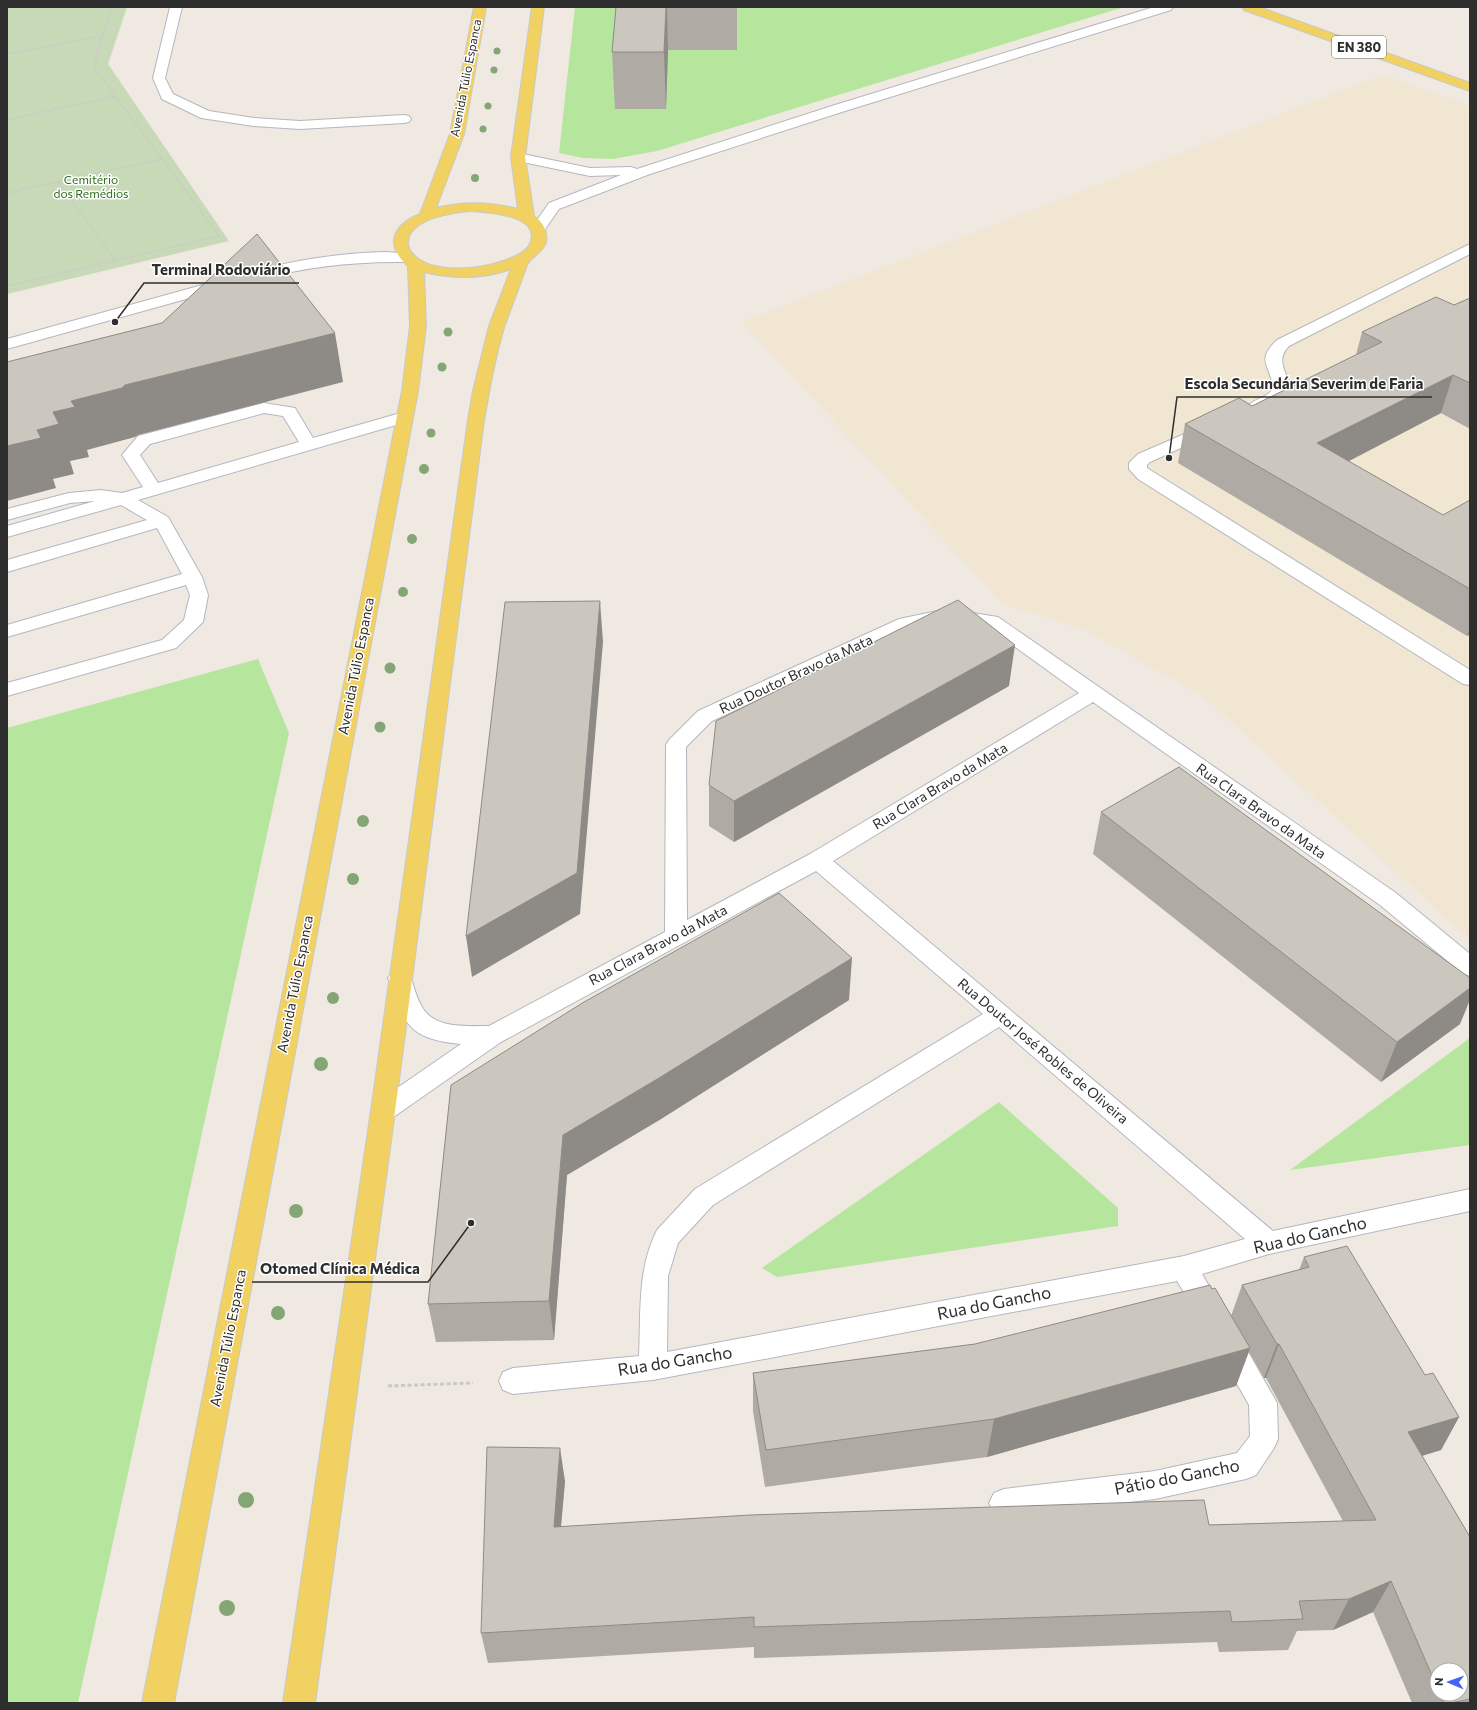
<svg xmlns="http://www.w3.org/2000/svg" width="1477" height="1710" viewBox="0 0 1477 1710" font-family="Commissioner,sans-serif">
<rect width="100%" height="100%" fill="#efe9e1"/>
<!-- education -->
<path fill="#f0e6d1" d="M1383 75 1470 106V940L1203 696 1083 629 1003 604 742 322Z"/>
<!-- green -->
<g fill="#b6e59e">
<path d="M575 7H1124L657 151 613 159 583 158 559 153Z"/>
<path d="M258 659 289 733 78 1703H7V728Z"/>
<path d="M1470 1038V1145L1290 1170Z"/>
<path d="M999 1102 1118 1208V1226L777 1277 762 1268Z"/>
</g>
<!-- cemetery -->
<path fill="#c8d9b8" d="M7 7H127L108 64 229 241 7 294Z"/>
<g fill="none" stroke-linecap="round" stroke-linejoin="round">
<defs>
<g id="minor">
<path d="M170 7H182L165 78 173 94 209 111 254 118 300 121 404 115 409 116 411 119 409 122 404 123 300 129 254 126 201 118 162 99 153 78Z"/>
<path d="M1154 7H1173L1171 10 845 111 650 174 559 209 543 232 538 233 533 232 531 229 549 203 621 175 590 176 513 160 511 157 513 154 518 153 590 168 631 167 637 169 835 105Z"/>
<path d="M1470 244V254L1289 346C1266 369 1313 386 1269 407 1261 411 1256 414 1248 412L1246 408C1252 399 1265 399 1272 390 1274 366 1253 363 1277 340Z"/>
<path d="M386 252 411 254 414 257 411 260 406 262C354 261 305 267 255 280L250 278 247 275 250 272C295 260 340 253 386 252Z"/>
<path d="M224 279 229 281 232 284 229 287 7 349V339Z"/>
<path d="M264 403 295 408 313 438 404 412 410 413 412 417 410 421 138 500 168 517 202 577 208 595 203 622 176 648 7 696V683L162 640 184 620 190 595 186 585 7 637V625L182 574 157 528 7 572V560L147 520 121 505 7 537V526L95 501 70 503 7 520V509L69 493 101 490 122 493 143 487 122 455 138 436ZM264 413 283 416 299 442 158 483 140 455 150 444Z"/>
<path d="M1210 423 1216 424 1219 428 1216 432 1150 462 1147 465V468L1470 670V685L1463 684 1138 479 1129 469V463L1138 454Z"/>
<path d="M947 609 998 617 1396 893 1470 954V976L1462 973 1380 905 1093 702 833 861 1273 1231 1470 1189V1211L1269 1254 1202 1274 1225 1313 1221 1321 1211 1325 1201 1321 1177 1281 653 1380 513 1394 503 1390 499 1381 503 1372 513 1368 639 1356C641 1313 637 1270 657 1230L695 1189 983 1014 816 871 501 1042 392 1118 383 1121 374 1118 371 1111 374 1104 461 1044C408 1039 404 1024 388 978L392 972 400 969 408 972C414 983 415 996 422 1007 434 1029 467 1026 489 1026L665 932 666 745 669 740 698 711 899 619ZM947 621 986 626 1079 693 810 854 687 920 686 747 712 721 911 628ZM999 1027 1245 1239 1184 1256 667 1352 668 1276 678 1243 713 1205Z"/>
<path d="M1228 1331 1238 1334 1277 1403 1278 1439 1274 1448 1256 1475 1246 1479 1155 1499 1004 1517 994 1513 989 1503 994 1493 1004 1489 1155 1471 1237 1453 1250 1436 1249 1405 1214 1343 1218 1334Z"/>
</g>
<g id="major">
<path d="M474 7H486L464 134 436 208C464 201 491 202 518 209L511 157 532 7H544L525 157 534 216C543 222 548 232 546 242 543 253 531 256 527 265 520 285 512 305 505 325 495 355 490 388 484 420L395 1111 315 1703H283L371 1111 468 420 473 391 489 326 511 269C483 279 452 279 424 272L426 326 418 391 174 1703H142L402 391 410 326 408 266C384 245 393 225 420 214L450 134ZM468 211C485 212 543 214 530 244 526 253 512 258 503 261 481 269 440 273 420 260 414 256 408 251 408 243 408 219 451 213 468 211Z"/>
<path d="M1242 7H1259L1470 83V91L1244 10Z"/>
</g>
</defs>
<!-- minor casing -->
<use href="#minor" stroke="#b4b7c1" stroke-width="2"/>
<!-- major casing -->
<use href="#major" stroke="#c9c9c9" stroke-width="2"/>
<!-- path-far1 -->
<g stroke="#c9c9c9" stroke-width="1.5" stroke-dasharray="2 1" stroke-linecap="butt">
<path d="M7 54 102 36"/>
<path d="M7 120 116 96"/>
<path d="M58 182 115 260"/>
<path d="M7 193 162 159"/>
<path d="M7 286 219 236 94 67 102 36 112 7"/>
</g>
<!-- path -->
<path stroke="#c9c9c9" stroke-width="3" stroke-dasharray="4 2.5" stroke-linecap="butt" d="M388 1386 473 1383"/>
<!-- minor -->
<use href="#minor" fill="#fff" fill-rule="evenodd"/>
<!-- major -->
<use href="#major" fill="#f2d163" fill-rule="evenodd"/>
</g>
<!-- trees -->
<g fill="#84a574">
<circle cx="497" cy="51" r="3.5"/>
<circle cx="494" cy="70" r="3.5"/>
<circle cx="488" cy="106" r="3.5"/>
<circle cx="483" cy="129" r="3.5"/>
<circle cx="475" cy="178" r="4"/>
<circle cx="448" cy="332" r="4.5"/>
<circle cx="442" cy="367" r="4.5"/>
<circle cx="431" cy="433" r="4.5"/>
<circle cx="424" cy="469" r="5"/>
<circle cx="412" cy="539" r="5"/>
<circle cx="403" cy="592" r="5"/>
<circle cx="390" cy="668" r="5.5"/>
<circle cx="380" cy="727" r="5.5"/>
<circle cx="363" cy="821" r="6"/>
<circle cx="353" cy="879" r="6"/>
<circle cx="333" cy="998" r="6"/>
<circle cx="321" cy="1064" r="7"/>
<circle cx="296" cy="1211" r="7"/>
<circle cx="278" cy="1313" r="7"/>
<circle cx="246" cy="1500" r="8"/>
<circle cx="227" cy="1608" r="8"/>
</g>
<!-- wall -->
<g fill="#afaba4" fill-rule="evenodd">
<path d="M616 7H737V50H668L666 109H615L612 52Z"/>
<path d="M1470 298V429L1441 413 1348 461 1443 515 1470 500V634L1467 636 1178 463 1185 424 1252 406 1356 355 1362 332 1454 305Z"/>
<path d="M1009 686 734 842 709 826V785Z"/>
<path d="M1101 812 1460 1024 1381 1082 1093 854Z"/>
<path d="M849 1000 661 1119 567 1175 554 1340 436 1342 428 1304 451 1085Z"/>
<path d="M1304 1257 1425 1375 1459 1417 1441 1450 1422 1456 1470 1537V1703H1412L1373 1612 1333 1630 1297 1631 1288 1650 1219 1652 1217 1642 754 1658V1647L488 1663 481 1633 565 1481 561 1527 1209 1525 1343 1521 1266 1378H1264L1249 1352 1236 1386 987 1457 765 1487 753 1411V1373L975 1344 1212 1289 1231 1316 1242 1285 1299 1270ZM1437 1670 1461 1694H1437Z"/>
</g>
<!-- shaded-wall -->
<g fill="#8e8b86">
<path d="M666 7H667L668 50 666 109 664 52Z"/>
<path d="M335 333 343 382 138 435 135 437 87 450 89 457 70 461 74 474 53 479 56 488 7 501V446L37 430 53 412 71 401 125 385Z"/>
<path d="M1453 375 1441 413 1307 483 1317 443Z"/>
<path d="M600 601 603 642 580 914 472 977 466 936Z"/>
<path d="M1470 628V634L1467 636Z"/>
<path d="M1015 645 1009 686 734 842V801Z"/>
<path d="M852 958 849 1000 661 1119 567 1175 554 1340 549 1301 563 1135Z"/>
<path d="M1470 988V1000L1460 1024 1381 1082 1397 1042Z"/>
<path d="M1277 1344H1279L1266 1378H1264Z"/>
<path d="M1250 1348 1236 1386 987 1457 994 1419Z"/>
<path d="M1459 1417 1441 1450 1391 1465 1408 1432Z"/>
<path d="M560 1448 565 1481 558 1559 554 1527Z"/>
<path d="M1391 1581 1373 1612 1333 1630 1349 1599Z"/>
</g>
<!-- building -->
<g fill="#cbc7bf" stroke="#8e8b86">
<path d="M616 7H666L664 52H612Z"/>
<path d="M257 234 335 333 125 385 122 388 71 401 75 407 53 412 59 424 37 430 41 438 7 446V362L162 323Z"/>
<path d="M1436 297 1454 305 1470 298V383L1453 375 1317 443 1443 515 1470 500V589L1185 424 1239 398 1252 406 1382 342 1362 332Z"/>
<path d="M958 600 1015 645 734 801 709 785 716 721Z"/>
<path d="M600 601 577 873 466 936 505 602Z"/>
<path d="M1179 767 1470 978V988L1397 1042 1101 812Z"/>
<path d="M779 893 852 958 659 1078 563 1135 549 1301 428 1304 451 1085 584 1002Z"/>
<path d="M1347 1246 1425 1375 1433 1373 1459 1417 1408 1432 1470 1537V1699L1451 1703H1444L1440 1694H1461V1670H1437V1687L1391 1581 1349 1599 1299 1601 1303 1619 1232 1622 1230 1611 754 1627V1617L481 1633 487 1447 560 1448 554 1527 750 1515 1204 1500 1209 1525 1376 1520 1279 1344H1277L1242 1285 1309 1267 1304 1257Z"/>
<path d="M1210 1285 1212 1289 1215 1288 1250 1348 994 1419 766 1450 753 1373 975 1344Z"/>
</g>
<g text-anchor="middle" stroke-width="3" stroke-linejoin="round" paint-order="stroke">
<!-- far-street labels -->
<g font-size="12" fill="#2e2e2e" stroke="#fff">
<text transform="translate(466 78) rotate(-79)" y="4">Avenida Túlio Espanca</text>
</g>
<!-- far-park labels -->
<g font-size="12" fill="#2c6e1b" stroke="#fff">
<text x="91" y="184">Cemitério<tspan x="91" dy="14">dos Remédios</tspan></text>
</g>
<!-- shield labels -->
<rect fill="#fff" stroke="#6d6d6d" stroke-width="1" x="1332" y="36" width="54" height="22" rx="3"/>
<g font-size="13" font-weight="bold" fill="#2e2e2e">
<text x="1359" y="52">EN 380</text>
</g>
<!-- street labels -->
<g font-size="14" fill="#2e2e2e" stroke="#fff">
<text transform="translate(356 666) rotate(-79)" y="5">Avenida Túlio Espanca</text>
<text transform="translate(796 674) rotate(-25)" y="5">Rua Doutor Bravo da Mata</text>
<text transform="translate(940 786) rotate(-31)" y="5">Rua Clara Bravo da Mata</text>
<text transform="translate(1261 811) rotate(35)" y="5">Rua Clara Bravo da Mata</text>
<text transform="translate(658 945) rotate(-28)" y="5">Rua Clara Bravo da Mata</text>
<text transform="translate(295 984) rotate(-79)" y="5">Avenida Túlio Espanca</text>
<text transform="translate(1043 1051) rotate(40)" y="5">Rua Doutor José Robles de Oliveira</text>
<text transform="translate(228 1338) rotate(-79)" y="5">Avenida Túlio Espanca</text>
</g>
<!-- near-street labels -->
<g font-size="17" fill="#2e2e2e" stroke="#fff">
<text transform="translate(1310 1235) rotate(-13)" y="6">Rua do Gancho</text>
<text transform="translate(994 1303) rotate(-11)" y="6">Rua do Gancho</text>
<text transform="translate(675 1361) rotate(-9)" y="6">Rua do Gancho</text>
<text transform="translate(1177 1477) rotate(-11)" y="6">Pátio do Gancho</text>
</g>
</g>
<!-- callouts -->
<path fill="none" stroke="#2e2e2e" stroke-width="1.5" d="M115 322L144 283H299M1169 458L1177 397H1432M471 1223L428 1282H252"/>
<g fill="#2e2e2e" stroke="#fff" stroke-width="1.5">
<circle cx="115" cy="322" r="4"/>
<circle cx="1169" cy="458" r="4"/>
<circle cx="471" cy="1223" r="4"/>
</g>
<g font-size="15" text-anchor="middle" font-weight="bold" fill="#2e2e2e" stroke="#fff" stroke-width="3" stroke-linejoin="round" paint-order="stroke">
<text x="221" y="275">Terminal Rodoviário</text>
<text x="1304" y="389">Escola Secundária Severim de Faria</text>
<text x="340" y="1274">Otomed Clínica Médica</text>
</g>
<!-- border -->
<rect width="1477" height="1710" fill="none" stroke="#2e2e2e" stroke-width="16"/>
<!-- north arrow -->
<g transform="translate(1449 1682) rotate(272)"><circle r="19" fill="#ffffff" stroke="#ababab"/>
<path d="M0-3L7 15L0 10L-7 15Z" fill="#4264fb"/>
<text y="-6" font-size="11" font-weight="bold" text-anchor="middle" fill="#2e2e2e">N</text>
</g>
</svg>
